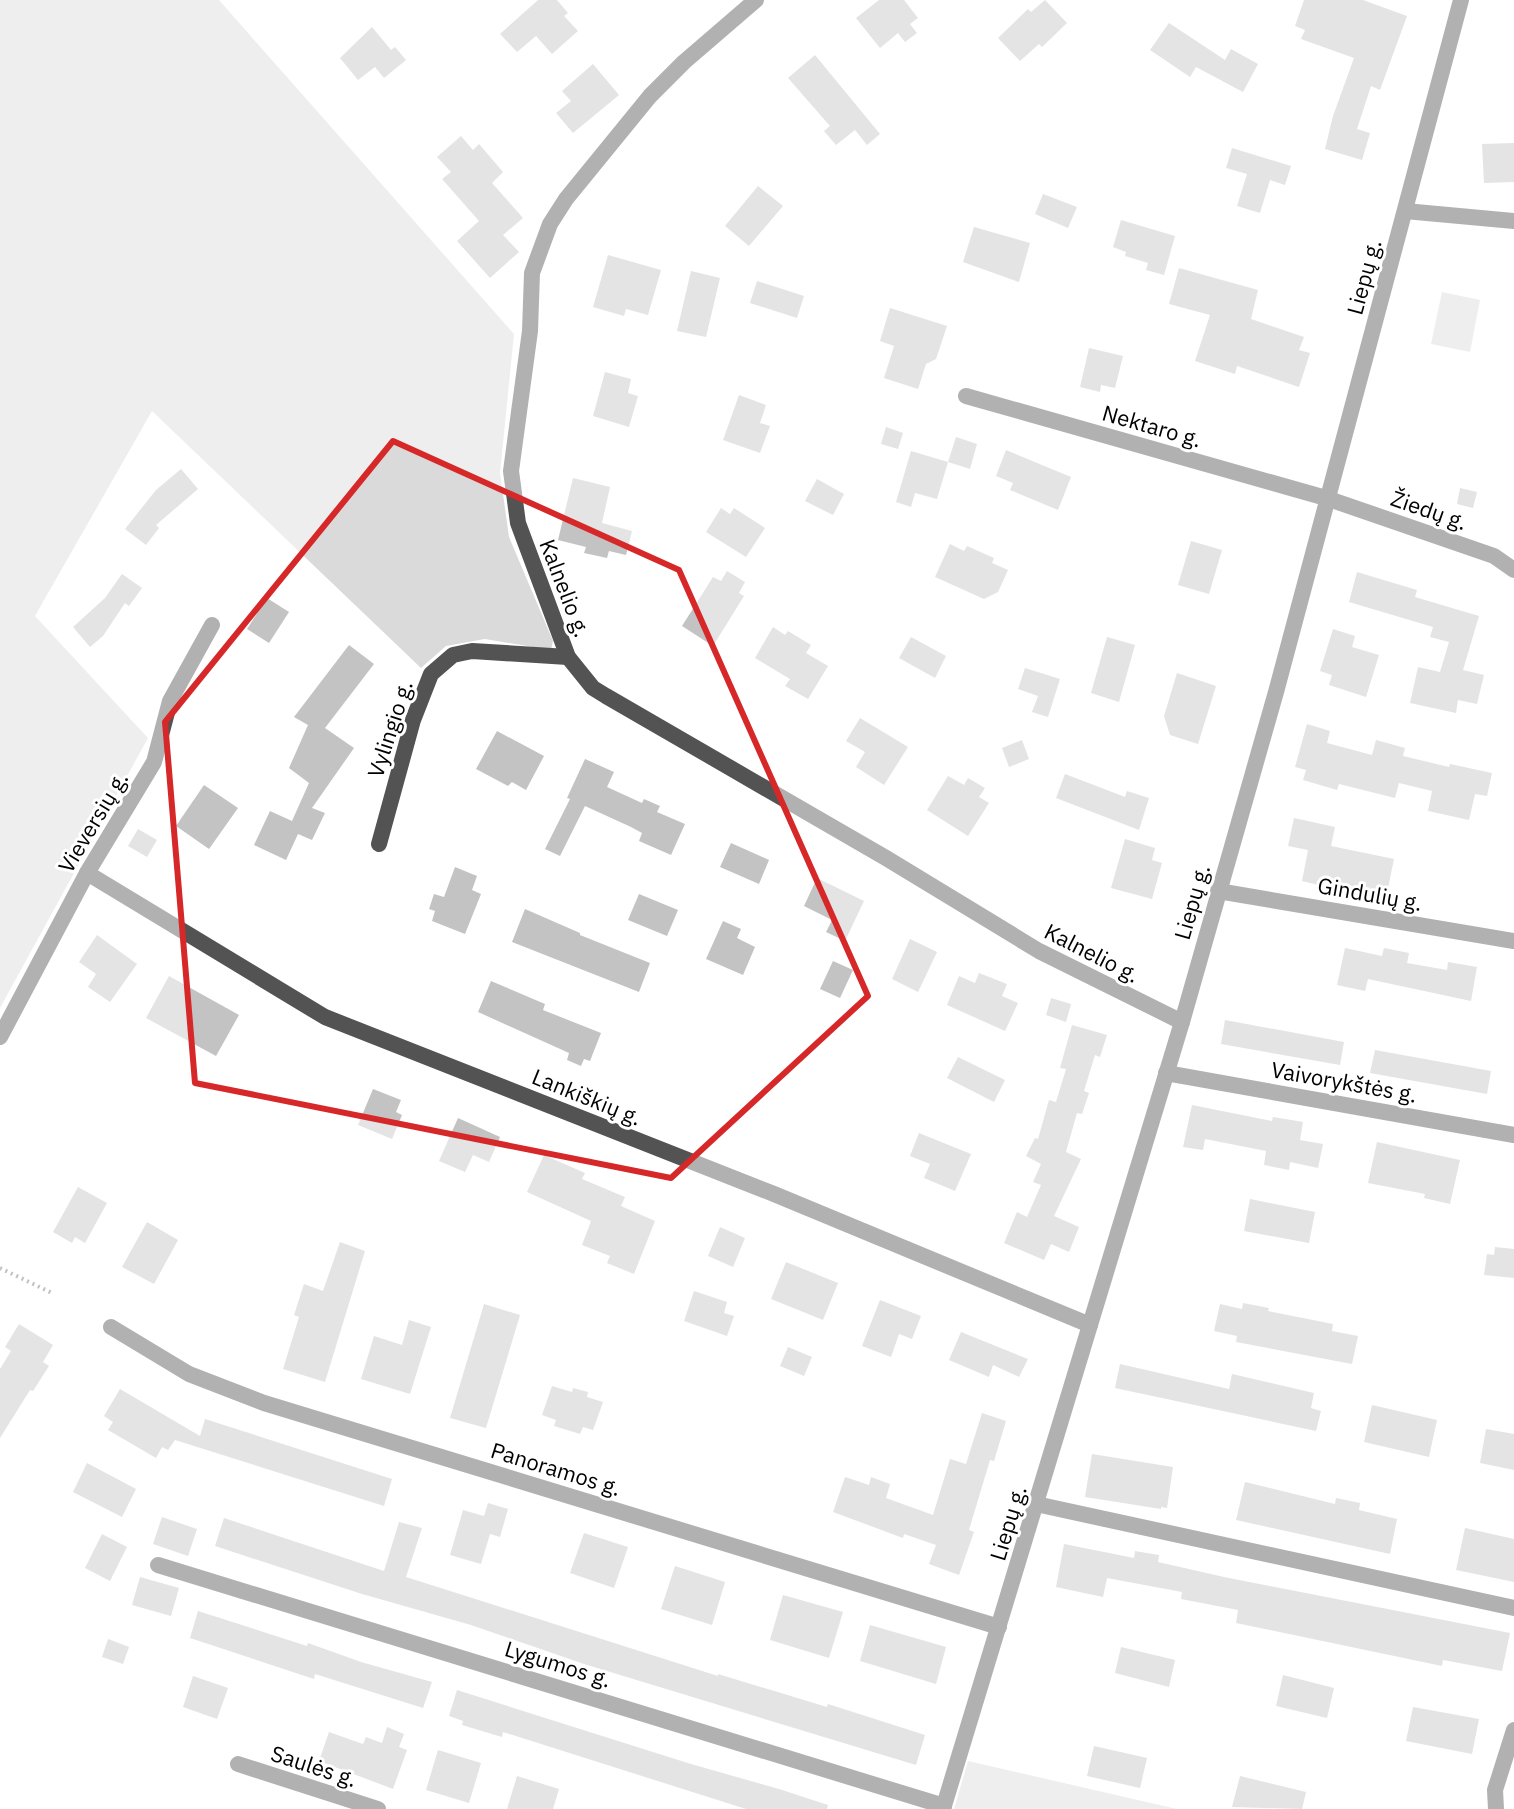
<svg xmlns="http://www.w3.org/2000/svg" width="1514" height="1809" viewBox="0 0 1514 1809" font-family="'IBM Plex Sans',sans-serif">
<rect width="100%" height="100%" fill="#fff"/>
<!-- green -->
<g fill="#dadada">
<path d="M0 0H219L514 334 500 473 509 537 553 641 551 650 485 639 446 646 421 668 152 411 35 616 148 738 0 1008Z"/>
<path d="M1442 292 1480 300 1470 352 1431 344Z"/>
<path d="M968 1761 1177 1809H954Z"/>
</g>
<!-- building -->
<g fill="#c3c3c3">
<path d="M538 0H557L568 13 564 16 578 31 552 54 536 36 517 52 500 34Z"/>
<path d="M879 0H904L918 18 910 24 917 33 905 42 898 33 880 48 856 18Z"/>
<path d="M1045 0 1067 23 1042 47 1039 44 1020 61 998 38 1028 9 1031 12Z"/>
<path d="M1304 0H1363L1407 16 1380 90 1371 86 1357 129 1370 133 1362 160 1325 149 1333 116 1354 58 1301 39 1305 30 1295 26Z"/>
<path d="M1169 23 1225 60 1231 49 1258 64 1243 92 1196 67 1190 77 1150 50Z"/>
<path d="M372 27 391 50 395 47 406 60 384 78 375 67 358 80 340 58Z"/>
<path d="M815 55 880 134 867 145 855 130 836 145 824 131 830 126 788 78Z"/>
<path d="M593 64 619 95 573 133 556 113 571 101 562 91Z"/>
<path d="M461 136 473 150 479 144 503 172 492 183 523 218 503 235 519 252 490 278 457 241 479 221 442 179 451 172 437 157Z"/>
<path d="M1514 143V182L1484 183 1482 144Z"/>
<path d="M1232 148 1291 166 1285 185 1270 180 1260 213 1237 206 1247 174 1226 168Z"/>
<path d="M758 186 783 206 749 246 725 226Z"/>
<path d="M1043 194 1077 207 1068 228 1035 214Z"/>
<path d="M1121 220 1175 236 1164 275 1146 270 1148 263 1125 256 1126 252 1113 247Z"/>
<path d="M974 227 1030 243 1019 282 963 262Z"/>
<path d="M608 255 661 270 648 315 626 309 624 316 593 307Z"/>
<path d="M1179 268 1258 290 1251 319 1304 337 1299 350 1310 353 1299 387 1237 366 1235 374 1195 361 1210 315 1169 304Z"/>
<path d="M691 271 720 278 706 337 677 331Z"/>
<path d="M757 281 804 296 797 318 750 303Z"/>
<path d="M890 308 947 326 936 359 926 364 918 389 884 378 894 346 880 341Z"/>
<path d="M1089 348 1123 356 1115 388 1101 385 1100 392 1080 387Z"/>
<path d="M605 372 631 379 628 393 638 396 629 427 593 416Z"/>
<path d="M739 395 766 405 760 423 770 426 760 453 723 440Z"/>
<path d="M886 427 903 433 898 449 881 444Z"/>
<path d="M956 437 977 444 970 469 948 462 937 499 915 493 911 507 896 502 911 451 948 462Z"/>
<path d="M1006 450 1071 477 1058 510 1010 490 1013 483 996 476Z"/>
<path d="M181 469 198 489 156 525 159 528 146 545 125 529 156 490Z"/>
<path d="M573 478 610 487 602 523 632 531 626 555 609 551 607 558 584 553 586 547 558 540Z"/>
<path d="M817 479 844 494 833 515 805 501Z"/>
<path d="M1460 488 1477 492 1473 508 1457 504Z"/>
<path d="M721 508 730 514 734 508 765 528 746 557 706 532Z"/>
<path d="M1191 541 1222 550 1209 594 1178 585Z"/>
<path d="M950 544 964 551 967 546 994 558 992 563 1008 570 998 592 984 599 935 577Z"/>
<path d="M727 571 745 582 739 593 744 596 713 646 682 626 713 577 721 581Z"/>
<path d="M1357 572 1417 590 1415 597 1479 616 1463 670 1484 675 1477 704 1458 700 1456 713 1410 703 1418 667 1440 672 1449 642 1430 637 1433 627 1349 602Z"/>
<path d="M122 574 142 588 129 606 125 603 103 636 90 647 73 627 105 598Z"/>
<path d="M267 598 289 612 269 643 247 629Z"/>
<path d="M773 627 785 635 788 631 811 645 806 653 828 666 808 699 785 686 790 679 755 658Z"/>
<path d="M1333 629 1355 636 1352 647 1379 655 1366 697 1329 685 1332 675 1320 671Z"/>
<path d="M911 637 946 656 935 678 899 658Z"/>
<path d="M1107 637 1135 645 1119 702 1091 693Z"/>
<path d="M349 645 374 664 325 728 354 748 312 808 325 813 312 840 298 834 286 860 254 845 270 811 292 821 309 783 289 768 308 725 294 717Z"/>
<path d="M1025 668 1060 679 1048 717 1032 712 1038 696 1018 689Z"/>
<path d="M1177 673 1216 686 1198 744 1170 735 1164 716Z"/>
<path d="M860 718 908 747 884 785 856 767 865 752 846 741Z"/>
<path d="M1307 724 1330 731 1327 743 1372 755 1376 740 1405 748 1403 756 1449 767 1450 764 1492 773 1487 796 1475 794 1469 820 1428 811 1432 791 1399 783 1395 798 1339 784 1337 790 1303 780 1306 770 1295 767Z"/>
<path d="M497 731 544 756 526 790 512 782 508 786 476 769Z"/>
<path d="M1022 740 1029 759 1009 767 1002 748Z"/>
<path d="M585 759 614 772 607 787 642 803 644 799 660 806 657 812 685 824 671 855 639 841 642 833 631 827 585 806 560 856 545 849 570 799 567 798Z"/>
<path d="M1065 774 1125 797 1127 791 1149 798 1139 830 1056 798Z"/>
<path d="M948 776 964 785 968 778 985 788 979 797 989 803 968 836 927 810Z"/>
<path d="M204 785 238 808 209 849 176 826Z"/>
<path d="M1294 818 1335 827 1331 846 1394 859 1387 893 1323 880 1322 886 1302 881 1308 850 1288 846Z"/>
<path d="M138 829 157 840 147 857 128 846Z"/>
<path d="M1125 839 1155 848 1152 860 1162 863 1152 899 1111 888Z"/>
<path d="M731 843 769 860 759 884 720 867Z"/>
<path d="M455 867 477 876 472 890 481 894 465 934 432 921 435 911 429 909 434 894 444 897Z"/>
<path d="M817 878 864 901 845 941 826 932 832 920 804 906Z"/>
<path d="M639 894 678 910 667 936 628 920Z"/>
<path d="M525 909 580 933V935L650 963 639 992 512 942Z"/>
<path d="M723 921 741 929 737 938 755 947 743 975 706 959Z"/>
<path d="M97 935 137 964 110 1002 88 987 96 974 79 962Z"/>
<path d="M910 939 937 952 918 992 892 979Z"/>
<path d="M1345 948 1382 956 1384 948 1409 953 1407 963 1447 970 1448 962 1477 967 1471 1001 1368 979 1365 991 1337 985Z"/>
<path d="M833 961 853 970 840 998 820 989Z"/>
<path d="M979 973 1007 984 1002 996 1018 1003 1005 1031 947 1005 959 976 975 983Z"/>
<path d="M169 976 239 1015 216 1056 146 1018Z"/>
<path d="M491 981 545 1004 543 1010 601 1033 590 1061 584 1059 581 1066 567 1060 569 1053 478 1012Z"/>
<path d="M1051 998 1071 1004 1066 1022 1046 1015Z"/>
<path d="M1225 1020 1344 1042 1340 1065 1221 1044Z"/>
<path d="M1072 1025 1107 1035 1100 1057 1095 1055 1084 1091 1089 1093 1082 1114 1077 1113 1066 1152 1081 1159 1054 1216 1079 1227 1069 1252 1051 1244 1044 1260 1004 1243 1017 1212 1027 1217 1041 1185 1033 1182 1041 1164 1026 1156 1035 1138 1038 1139 1049 1100 1056 1102 1066 1069 1060 1068Z"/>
<path d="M1375 1050 1491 1071 1487 1094 1370 1073Z"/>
<path d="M958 1057 1005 1080 994 1102 947 1078Z"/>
<path d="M373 1089 401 1100 396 1112 402 1115 392 1139 358 1125Z"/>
<path d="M1192 1105 1272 1121 1273 1117 1303 1122 1300 1140 1323 1144 1318 1168 1290 1162 1289 1170 1264 1165 1266 1151 1205 1139 1203 1150 1183 1147Z"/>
<path d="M458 1118 500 1137 489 1162 473 1155 465 1172 439 1161Z"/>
<path d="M919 1133 971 1154 955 1191 924 1178 930 1164 910 1156Z"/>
<path d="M1377 1142 1460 1160 1450 1204 1424 1198 1425 1194 1368 1183Z"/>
<path d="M544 1155 585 1173 582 1179 625 1197 621 1206 655 1221 634 1274 607 1263 610 1256 582 1245 591 1221 527 1192Z"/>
<path d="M78 1187 107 1203 85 1243 75 1237 72 1243 53 1232Z"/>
<path d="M1250 1199 1315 1212 1309 1243 1244 1231Z"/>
<path d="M147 1222 178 1240 154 1284 122 1267Z"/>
<path d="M720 1227 745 1238 733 1267 708 1256Z"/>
<path d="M340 1242 365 1251 325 1382 283 1369 299 1317 294 1315 304 1284 323 1291Z"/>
<path d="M1495 1247 1514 1249V1278L1484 1275 1487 1254 1494 1255Z"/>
<path d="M786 1262 838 1283 823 1320 771 1299Z"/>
<path d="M694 1291 727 1302 724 1313 734 1316 727 1336 684 1321Z"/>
<path d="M880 1300 921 1316 912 1339 899 1334 891 1357 862 1346Z"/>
<path d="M1243 1303 1269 1308 1268 1311 1333 1324 1332 1331 1358 1336 1352 1364 1236 1342 1237 1336 1214 1331 1220 1304 1242 1309Z"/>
<path d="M484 1304 520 1315 486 1428 450 1418Z"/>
<path d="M409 1320 431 1327 410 1394 361 1379 374 1336 402 1345Z"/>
<path d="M19 1324 53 1345 43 1362 49 1366 33 1391 30 1390 0 1438V1369L11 1351 5 1347Z"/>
<path d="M961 1332 1028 1359 1019 1377 993 1365 989 1377 949 1360Z"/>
<path d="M788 1347 812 1357 804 1376 780 1366Z"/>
<path d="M1120 1364 1229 1389 1232 1374 1314 1393 1311 1408 1321 1411 1316 1431 1115 1388Z"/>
<path d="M552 1386 572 1392 573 1388 588 1392 587 1397 603 1402 593 1430 583 1427 580 1434 554 1426 556 1420 542 1415Z"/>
<path d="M120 1389 200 1436 205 1419 392 1479 384 1506 175 1440 168 1450 162 1447 156 1458 108 1430 113 1422 104 1416Z"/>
<path d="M1372 1405 1437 1420 1429 1457 1364 1442Z"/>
<path d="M982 1413 1006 1421 994 1461 990 1460 969 1530 974 1532 959 1575 929 1564 936 1545 904 1534 903 1538 833 1512 845 1477 869 1485 871 1477 890 1484 886 1498 933 1515 950 1459 966 1464Z"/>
<path d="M1486 1429 1514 1434V1470L1480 1463Z"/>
<path d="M1092 1454 1173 1467 1167 1508 1161 1507V1509L1085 1497Z"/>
<path d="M87 1463 136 1489 122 1517 73 1492Z"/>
<path d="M1245 1482 1335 1504 1336 1498 1360 1503 1359 1510 1397 1519 1390 1554 1236 1520Z"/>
<path d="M488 1503 508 1509 500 1537 490 1534 481 1564 450 1555 463 1510 484 1516Z"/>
<path d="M162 1517 197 1529 188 1556 153 1544Z"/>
<path d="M224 1518 384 1571 399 1522 422 1528 406 1577 718 1676V1674L827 1707 828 1704 925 1735 916 1765 584 1664 471 1625 362 1594 215 1546Z"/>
<path d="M1465 1528 1514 1539V1582L1456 1570Z"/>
<path d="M584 1533 628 1547 614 1588 570 1573Z"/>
<path d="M102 1534 127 1547 110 1581 85 1568Z"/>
<path d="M1064 1544 1134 1558 1135 1551 1159 1555 1158 1562 1224 1577 1510 1633 1502 1671 1443 1660 1442 1666 1236 1623 1238 1610 1181 1599 1182 1592 1107 1578 1103 1597 1056 1587Z"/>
<path d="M675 1566 725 1582 712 1625 661 1609Z"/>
<path d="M140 1577 179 1588 171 1616 132 1605Z"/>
<path d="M783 1595 843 1612 829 1658 770 1640Z"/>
<path d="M198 1611 307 1646 308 1643 361 1662 432 1682 423 1708 315 1674 314 1679 190 1638Z"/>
<path d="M870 1625 946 1647 936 1684 860 1661Z"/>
<path d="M108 1639 129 1647 123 1664 102 1657Z"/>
<path d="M1121 1647 1175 1660 1169 1687 1115 1673Z"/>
<path d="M1283 1675 1334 1688 1327 1718 1276 1706Z"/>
<path d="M193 1676 228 1688 217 1719 183 1707Z"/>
<path d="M457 1690 691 1764 779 1789 828 1805 827 1809H746L503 1732 502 1737 462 1725 463 1721 449 1716Z"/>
<path d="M1413 1707 1479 1719 1472 1754 1406 1741Z"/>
<path d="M387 1727 404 1734 399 1747 407 1750 393 1789 319 1761 329 1732 363 1744 366 1737 382 1743Z"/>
<path d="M1094 1746 1147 1758 1140 1788 1087 1776Z"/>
<path d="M438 1750 481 1763 469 1803 426 1790Z"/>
<path d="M517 1776 559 1789 553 1809H507Z"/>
<path d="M1240 1776 1306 1792 1302 1809 1232 1807Z"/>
</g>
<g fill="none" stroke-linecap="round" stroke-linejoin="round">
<!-- path -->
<path stroke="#757575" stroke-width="4" stroke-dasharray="2 4" stroke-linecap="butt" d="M0 1268 52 1293"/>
<!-- street -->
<g stroke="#535353" stroke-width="16">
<path d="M756 0 684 62 650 96 566 199 550 224 532 273 530 331 511 471 518 523 568 657 593 688 606 696 886 858 1039 951 1182 1022"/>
<path d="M1405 211 1514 221"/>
<path d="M966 396 1326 498 1494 556 1514 570"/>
<path d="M379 844 413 720 431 674 453 655 472 651 568 657"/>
<path d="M87 873 325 1017 774 1194 1090 1325"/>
<path d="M1218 891 1514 941"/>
<path d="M0 1037 87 873 154 762 170 701 212 625"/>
<path d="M1166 1073 1514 1135"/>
<path d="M111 1327 189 1374 264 1403 999 1627"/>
<path d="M1036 1504 1514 1608"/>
<path d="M158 1565 944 1806"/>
<path d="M238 1764 378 1809"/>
<path d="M943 1809 1182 1022 1276 692 1461 0"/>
<path d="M1496 1809 1495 1790 1514 1730"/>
</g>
</g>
<!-- marked area -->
<path d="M0 0H1514V1809H0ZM393 441 679 570 868 996 671 1178 195 1083 165 722Z" fill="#fff" fill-opacity=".55" fill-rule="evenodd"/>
<path fill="none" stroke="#d62828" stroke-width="6" stroke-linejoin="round" d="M393 441 679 570 868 996 671 1178 195 1083 165 722Z"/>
<g text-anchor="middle" stroke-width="6" stroke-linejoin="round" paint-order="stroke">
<!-- street labels -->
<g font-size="22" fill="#000" stroke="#fff">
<text transform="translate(1364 277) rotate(-75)" y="8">Liepų g.</text>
<text transform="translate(1152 426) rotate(16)" y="8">Nektaro g.</text>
<text transform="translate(1429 510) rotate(19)" y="8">Žiedų g.</text>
<text transform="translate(565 588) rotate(69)" y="8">Kalnelio g.</text>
<text transform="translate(390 729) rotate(-72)" y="8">Vylingio g.</text>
<text transform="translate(93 822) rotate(-59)" y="8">Vieversių g.</text>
<text transform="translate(1370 894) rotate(10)" y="8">Gindulių g.</text>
<text transform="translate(1192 902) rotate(-74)" y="8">Liepų g.</text>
<text transform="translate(1092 953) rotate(27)" y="8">Kalnelio g.</text>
<text transform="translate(1344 1082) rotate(10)" y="8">Vaivorykštės g.</text>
<text transform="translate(587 1097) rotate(22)" y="8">Lankiškių g.</text>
<text transform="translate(556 1469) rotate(17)" y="8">Panoramos g.</text>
<text transform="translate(1008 1523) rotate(-73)" y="8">Liepų g.</text>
<text transform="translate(558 1664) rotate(17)" y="8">Lygumos g.</text>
<text transform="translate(314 1766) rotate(18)" y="8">Saulės g.</text>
</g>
</g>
</svg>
